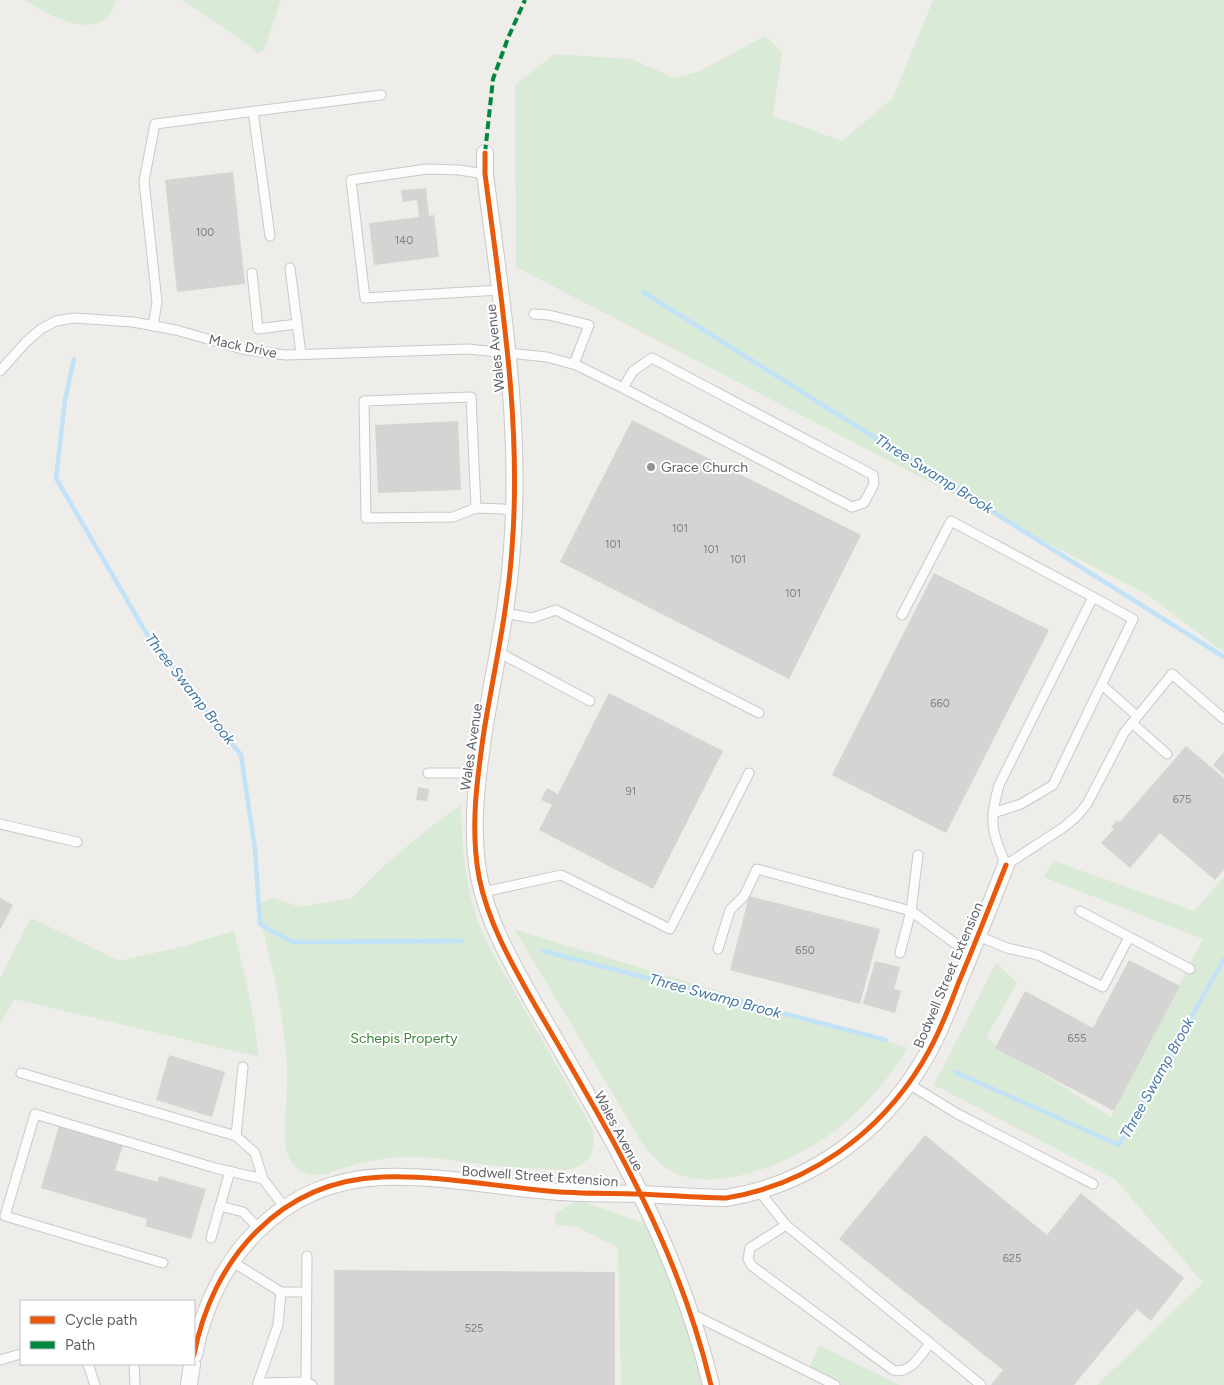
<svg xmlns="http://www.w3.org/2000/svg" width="1224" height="1385" viewBox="0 0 1224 1385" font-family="Figtree,sans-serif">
<rect width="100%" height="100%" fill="#efedea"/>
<!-- green -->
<g fill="#d9ead6">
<path d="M25 0H116C103 46 50 17 25 0Z"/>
<path d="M182 0H281L264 50 258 53 229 31Z"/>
<path d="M933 0H1224V652L1146 594 516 267 515 85 554 54 631 59 674 78 698 72 765 36 782 52 773 116 842 141 893 98Z"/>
<path d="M461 804C462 853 466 903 489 947L591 1126C599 1148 590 1166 566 1170 534 1169 502 1167 471 1163 447 1160 426 1156 402 1157 383 1158 364 1162 346 1167 335 1170 324 1177 313 1175 299 1174 290 1163 286 1151 283 1123 288 1095 287 1066 284 1011 270 958 257 905L273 898 300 907 352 898 386 864 423 833Z"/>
<path d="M1054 861 1194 911 1224 877V1385H1097L1203 1283 1116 1180 934 1085 996 963 1017 983 986 1038 1111 1117 1203 939 1043 877Z"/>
<path d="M31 918 120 961 184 946 234 931 251 1003 259 1057 14 999 0 1025V978Z"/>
<path d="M515 930 908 1048C891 1075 871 1100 847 1121 809 1155 719 1199 669 1170 657 1162 649 1152 640 1140Z"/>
<path d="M578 1200 648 1225 708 1385H621L618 1248 577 1227 556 1225 555 1214Z"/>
<path d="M819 1345 900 1385H840L809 1369Z"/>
</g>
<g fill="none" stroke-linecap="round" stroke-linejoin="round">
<!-- stream -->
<g stroke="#c1e2f7" stroke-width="4.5">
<path d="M643 292 1224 657"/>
<path d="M74 359 65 400 56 478 148 636 241 755 255 849 260 924 292 942 462 941"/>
<path d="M543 951 886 1040"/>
<path d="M955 1072 1119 1145 1224 959"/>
</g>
</g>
<!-- building -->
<g fill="#d6d4d3">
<path d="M233 172 245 284 177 292 165 180Z"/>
<path d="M426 188 429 216 434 215 439 257 374 265 369 223 419 217 417 200 403 202 401 190Z"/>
<path d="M632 420 861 535 789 679 560 562Z"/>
<path d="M458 421 461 490 378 493 375 425Z"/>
<path d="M934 573 1049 630 946 833 832 775Z"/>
<path d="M609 693 723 751 653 889 539 830 552 805 541 800 547 788 558 794Z"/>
<path d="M1186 746 1224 778V870L1215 880 1160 833 1130 868 1101 843 1114 829 1111 827 1117 820 1120 822Z"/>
<path d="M1224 752V775L1213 765Z"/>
<path d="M418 787 429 789 427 801 416 800Z"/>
<path d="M749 896 880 929 860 1004 730 970Z"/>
<path d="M0 898 13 905 0 930Z"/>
<path d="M1129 960 1180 986 1114 1111 995 1048 1025 991 1093 1028Z"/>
<path d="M875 961 900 967 894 989 901 991 895 1013 863 1004Z"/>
<path d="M169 1055 225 1072 212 1117 156 1100Z"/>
<path d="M59 1126 123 1145 115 1170 158 1182 159 1176 206 1189 191 1239 145 1226 147 1219 41 1188Z"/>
<path d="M925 1135 1047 1235 1081 1193 1184 1278 1151 1321 1137 1309 1074 1385H991L1003 1370 839 1239Z"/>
<path d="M334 1270 615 1272V1385H334Z"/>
</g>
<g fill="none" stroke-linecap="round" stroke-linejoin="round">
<defs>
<g id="lane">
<path d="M253 111 270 236"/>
<path d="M485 174 459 170 427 169 351 180 365 298 500 290"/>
<path d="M290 268 301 354"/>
<path d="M252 273 258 329 297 324"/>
<path d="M534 314 549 315 589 325 574 364"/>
<path d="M153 326 157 302 144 181 155 124 381 95"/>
<path d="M0 371 26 342 41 329 56 321 74 318 133 322 176 330 246 350 286 355 468 349 547 357 576 365 623 388 852 507 864 503 874 484 873 475 652 358 633 371 623 388"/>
<path d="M476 508 471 397 364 401 366 518 453 517 476 508 503 509 515 513"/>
<path d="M505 613 532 618 556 610 759 713"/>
<path d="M902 615 951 521 1093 597 999 785C989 821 991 831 1006 865L1064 827 1078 815 1087 804 1124 733 1172 674 1224 719"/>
<path d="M498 652 590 701"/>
<path d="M1102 685 1137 716"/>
<path d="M1132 723 1167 754"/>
<path d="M428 773H478"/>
<path d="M993 813 1021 804 1053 785 1133 619 1093 597"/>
<path d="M0 824 77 842"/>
<path d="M483 892 561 875 670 929 749 773"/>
<path d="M1080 911 1190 969"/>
<path d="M978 936 1007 948 1038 955 1103 987 1129 937"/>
<path d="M718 949 730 910 744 896 757 869 911 911 971 955"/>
<path d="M900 953 911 911 918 855"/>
<path d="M243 1067 236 1136 255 1153 263 1179"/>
<path d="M21 1073 236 1136"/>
<path d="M909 1084 956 1113 1093 1184"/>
<path d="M759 1191 786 1225 981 1385"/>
<path d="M220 1206 243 1212 259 1229"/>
<path d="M786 1225 750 1248 748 1259 752 1266 893 1370C910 1375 921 1355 930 1343"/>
<path d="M211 1238 230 1171"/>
<path d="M307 1256 306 1382 312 1385"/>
<path d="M231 1261 281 1292H306"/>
<path d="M163 1263 5 1216 35 1114 215 1168 263 1179 285 1208"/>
<path d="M690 1313 835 1385"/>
<path d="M0 1360 21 1354"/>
<path d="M88 1364 95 1385"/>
<path d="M134 1364 135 1385"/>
<path d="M258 1383 278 1325 281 1292"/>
<path d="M258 1385V1383L306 1382"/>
</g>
<g id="street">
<path d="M485 153V174C501 298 522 423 512 548 508 610 494 670 484 731 477 779 470 828 479 877 488 923 512 964 535 1005 552 1034 569 1063 586 1093 640 1186 686 1280 711 1385"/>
<path d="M194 1355C212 1259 280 1181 382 1177 437 1175 493 1186 548 1191 578 1194 609 1193 639 1194 668 1195 697 1198 726 1198 808 1185 879 1134 922 1063 937 1039 948 1011 958 984 975 944 990 905 1006 865"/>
<path d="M189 1385 192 1364"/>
</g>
</defs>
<!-- lane casing -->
<use href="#lane" stroke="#c9c9ca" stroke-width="11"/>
<!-- street casing -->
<use href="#street" stroke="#c9c9ca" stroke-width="18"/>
<!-- lane -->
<use href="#lane" stroke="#fdfcfc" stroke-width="9"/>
<!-- street -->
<use href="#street" stroke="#fdfcfc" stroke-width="16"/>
<!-- quiet -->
<path stroke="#00873e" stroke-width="4" stroke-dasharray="8 4" stroke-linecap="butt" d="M485 153 493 79 508 38 525 0"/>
<defs>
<g id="cycleway">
<path d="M485 153V174C501 298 522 423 512 548 508 610 494 670 484 731 477 779 470 828 479 877 488 923 512 964 535 1005 552 1034 569 1063 586 1093 640 1186 686 1280 711 1385"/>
<path d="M194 1355C212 1259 280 1181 382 1177 437 1175 493 1186 548 1191 578 1194 609 1193 639 1194 668 1195 697 1198 726 1198 808 1185 879 1134 922 1063 937 1039 948 1011 958 984 975 944 990 905 1006 865"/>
</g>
</defs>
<!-- cycleway casing -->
<use href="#cycleway" stroke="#fff" stroke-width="8"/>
<!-- cycleway -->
<use href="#cycleway" stroke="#e8590c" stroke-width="5"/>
</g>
<!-- markers -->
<circle fill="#919396" stroke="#fff" stroke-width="2" cx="651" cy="467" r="5"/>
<g text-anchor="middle" stroke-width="4" stroke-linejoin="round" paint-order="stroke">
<!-- number labels -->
<g font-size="11" fill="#7e8084">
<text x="205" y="236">100</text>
<text x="404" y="244">140</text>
<text x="680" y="532">101</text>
<text x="613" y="548">101</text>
<text x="711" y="553">101</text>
<text x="738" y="563">101</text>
<text x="793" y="597">101</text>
<text x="940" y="707">660</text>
<text x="631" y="795">91</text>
<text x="1182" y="803">675</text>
<text x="805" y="954">650</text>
<text x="1077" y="1042">655</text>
<text x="1012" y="1262">625</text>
<text x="474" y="1332">525</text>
</g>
<!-- street labels -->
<g font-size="14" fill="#5f6368" stroke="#fff">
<text transform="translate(243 346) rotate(12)" y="5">Mack Drive</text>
<text transform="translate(495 348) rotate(-96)" y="5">Wales Avenue</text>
<text transform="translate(471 747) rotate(-82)" y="5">Wales Avenue</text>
<text transform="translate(948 975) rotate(-67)" y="5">Bodwell Street Extension</text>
<text transform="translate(619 1131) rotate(62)" y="5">Wales Avenue</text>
<text transform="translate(540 1176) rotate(4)" y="5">Bodwell Street Extension</text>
</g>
<!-- poi labels -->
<g font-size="14" fill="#5f6368" stroke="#fff" text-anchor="start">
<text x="661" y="472">Grace Church</text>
</g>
<!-- park labels -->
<g font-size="14" fill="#398539" stroke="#fff">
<text x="404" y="1043">Schepis Property</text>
</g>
<!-- water labels -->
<g font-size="15" font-style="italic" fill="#4579a7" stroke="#fff">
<text transform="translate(934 474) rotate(32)" y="5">Three Swamp Brook</text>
<text transform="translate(190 689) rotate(52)" y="5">Three Swamp Brook</text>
<text transform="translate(715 996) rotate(15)" y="5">Three Swamp Brook</text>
<text transform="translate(1157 1078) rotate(-61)" y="5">Three Swamp Brook</text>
</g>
</g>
<!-- legend -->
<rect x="20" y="1300" width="175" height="65" fill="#ffffff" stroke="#bfc1c3"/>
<rect x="30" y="1316" width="25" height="8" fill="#e8590c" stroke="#bfc1c3"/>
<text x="65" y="1325" font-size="15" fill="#5f6368">Cycle path</text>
<rect x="30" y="1341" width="25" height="8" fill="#00873e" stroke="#bfc1c3"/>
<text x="65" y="1350" font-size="15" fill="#5f6368">Path</text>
</svg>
